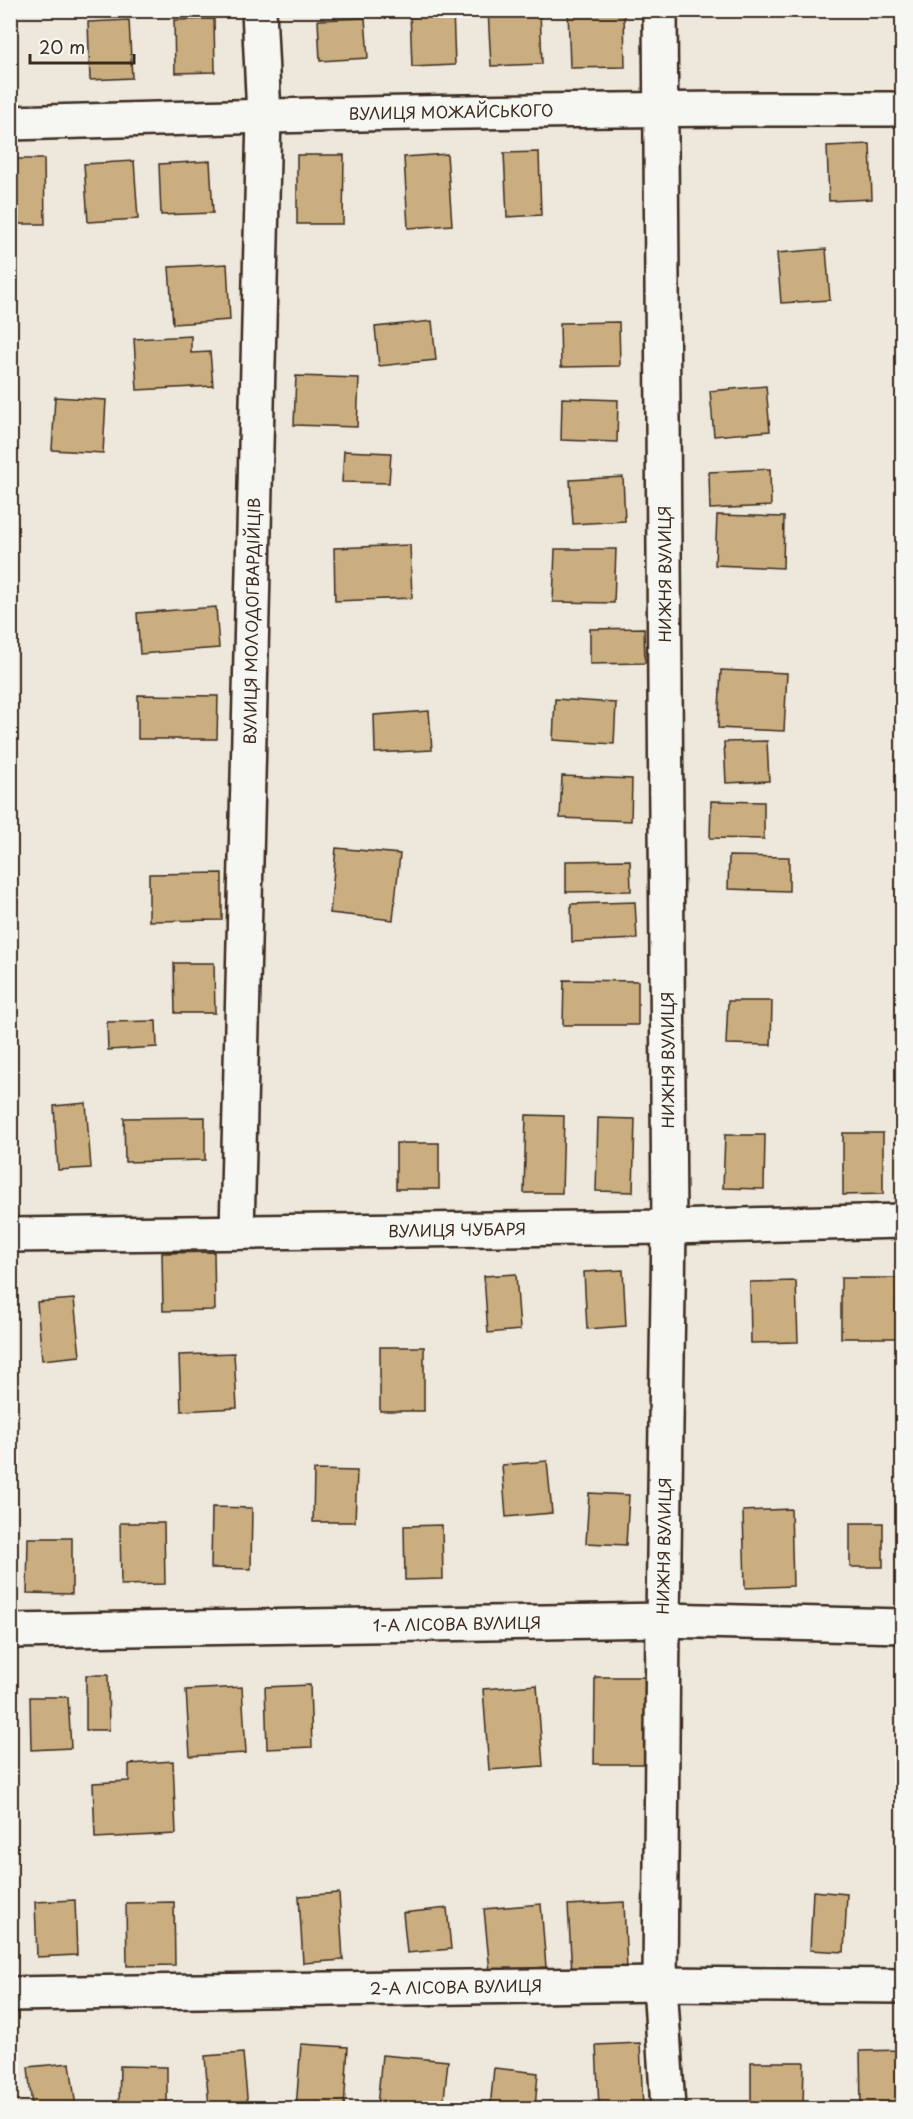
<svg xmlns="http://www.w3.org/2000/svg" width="913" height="2119" viewBox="0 0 913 2119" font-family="'Playpen Sans',sans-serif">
<rect width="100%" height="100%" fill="#ede8db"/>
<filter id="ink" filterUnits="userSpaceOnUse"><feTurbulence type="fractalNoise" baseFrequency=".0167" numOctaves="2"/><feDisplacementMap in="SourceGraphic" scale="12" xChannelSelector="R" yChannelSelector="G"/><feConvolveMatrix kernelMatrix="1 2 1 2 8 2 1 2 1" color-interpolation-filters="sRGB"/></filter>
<g filter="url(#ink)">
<!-- building -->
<g fill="#caae80" stroke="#3b2a1e" stroke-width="1.5">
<path d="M410 10H453L455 65 412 67Z"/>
<path d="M488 10H540L542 64 491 66Z"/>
<path d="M568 10H624L625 67 570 68Z"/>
<path d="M365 18 368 58 320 61 318 20Z"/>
<path d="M214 19 215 72 175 73 174 20Z"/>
<path d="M129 20 132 78 90 80 88 22Z"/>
<path d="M870 144 872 199 829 201 827 146Z"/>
<path d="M539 152 541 215 507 217 504 153Z"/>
<path d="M447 154 452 225 408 228 404 157Z"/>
<path d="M297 155H344L343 224H297Z"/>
<path d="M10 159H44L45 224H10Z"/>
<path d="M134 161 138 219 88 222 84 164Z"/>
<path d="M210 161 213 213 161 215 159 164Z"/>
<path d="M826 249 830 300 781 303 777 253Z"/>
<path d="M227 264 230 320 173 324 169 267Z"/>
<path d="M432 321 436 360 379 366 375 327Z"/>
<path d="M619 322 620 366 561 367 560 323Z"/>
<path d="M191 336V353L210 352 213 386 137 390 134 339Z"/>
<path d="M296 376 359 378 357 427 294 425Z"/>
<path d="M766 386 770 431 714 436 710 391Z"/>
<path d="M55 397 106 400 103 453 52 450Z"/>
<path d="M562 398 618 400 617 442 561 440Z"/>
<path d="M344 451 391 453 389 483 342 482Z"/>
<path d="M770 469 771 506 710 509 709 472Z"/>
<path d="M623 477 625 521 573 524 570 480Z"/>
<path d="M717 515 784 517 783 568 715 565Z"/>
<path d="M410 545 412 598 335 601 334 548Z"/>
<path d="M555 549H616L614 603 553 602Z"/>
<path d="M216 607 219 648 140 654 137 613Z"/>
<path d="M644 628 645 663 590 664V629Z"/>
<path d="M721 670 787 673 784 731 718 728Z"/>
<path d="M138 695 218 696 217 739H138Z"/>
<path d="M555 699 616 703 614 744 553 740Z"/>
<path d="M429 711 432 750 375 753 374 715Z"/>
<path d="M767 741 769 781 726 783 724 742Z"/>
<path d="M562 776 632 779 631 821 560 818Z"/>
<path d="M711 801 764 802V839L710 838Z"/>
<path d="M336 848 400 854 393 920 330 913Z"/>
<path d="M729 856 789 857V891L728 889Z"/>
<path d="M630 860 631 891 566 892V861Z"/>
<path d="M222 873V920L149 921V874Z"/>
<path d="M635 902 637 939 572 942 571 904Z"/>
<path d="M174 963H214L215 1013H175Z"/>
<path d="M564 980 638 981V1025H563Z"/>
<path d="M728 1001H772L771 1045 726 1044Z"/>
<path d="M156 1021 157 1047 108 1050 107 1022Z"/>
<path d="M86 1103 91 1168 58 1170 54 1106Z"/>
<path d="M526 1115 564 1116 562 1193H524Z"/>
<path d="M205 1117V1160L125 1162 124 1118Z"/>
<path d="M598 1118 635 1119 633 1192 596 1191Z"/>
<path d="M843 1133H883V1194L843 1195Z"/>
<path d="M725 1135H765L764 1189 723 1188Z"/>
<rect x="396" y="1143" width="43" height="46"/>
<path d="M214 1252 215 1310 163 1311 162 1253Z"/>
<path d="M623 1270 626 1326 587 1329 584 1272Z"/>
<path d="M516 1274 520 1330 488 1333 484 1276Z"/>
<path d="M841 1278H897L896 1338H841Z"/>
<path d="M796 1281 798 1342 751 1343 750 1282Z"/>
<path d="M74 1299 80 1356 42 1360 37 1302Z"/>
<rect x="380" y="1347" width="44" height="64"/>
<path d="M234 1353 237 1408 181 1411 179 1355Z"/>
<path d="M547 1461 552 1513 506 1517 502 1465Z"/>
<path d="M314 1470 357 1471 355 1522H313Z"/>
<path d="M589 1493 629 1495 626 1545 586 1543Z"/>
<path d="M212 1507 252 1508 251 1569 211 1568Z"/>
<path d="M791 1509 793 1586 745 1588 743 1511Z"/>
<path d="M120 1523H164L165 1584 121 1585Z"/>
<rect x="850" y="1523" width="33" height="44"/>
<path d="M442 1525 443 1579 405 1580 404 1526Z"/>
<path d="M28 1538H72V1594L27 1593Z"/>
<path d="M86 1675H108L109 1730H86Z"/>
<path d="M595 1677H646L645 1764H594Z"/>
<path d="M310 1685 312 1747 267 1749 265 1687Z"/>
<path d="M537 1685 543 1766 489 1770 483 1689Z"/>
<path d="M242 1687 246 1753 190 1756 186 1690Z"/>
<path d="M30 1697H68L71 1748 31 1750Z"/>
<path d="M173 1761 176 1834 95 1838 93 1783 129 1781V1764Z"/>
<path d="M813 1891 847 1894 844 1952 810 1950Z"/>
<path d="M339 1893 343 1960 303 1963 299 1896Z"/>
<path d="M75 1900 77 1955 37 1957 35 1902Z"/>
<path d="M174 1902 175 1965 127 1966 126 1903Z"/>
<path d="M624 1902 627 1970 572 1973 568 1905Z"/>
<path d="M541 1904 546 1967 490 1972 484 1909Z"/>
<path d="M447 1908 451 1949 407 1953 403 1913Z"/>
<path d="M640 2043 643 2108H599L596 2045Z"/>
<path d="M301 2044 348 2047 344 2108H296Z"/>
<path d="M902 2050V2108H861L860 2051Z"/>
<path d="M243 2053 248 2108H209L205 2056Z"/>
<path d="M382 2055 448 2061 443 2108 377 2106Z"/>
<path d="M751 2062H804L803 2108H751Z"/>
<path d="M70 2063 76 2108H32L28 2067Z"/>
<path d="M120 2066 167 2067V2108H119Z"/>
<path d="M494 2068 538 2073 535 2108H490Z"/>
</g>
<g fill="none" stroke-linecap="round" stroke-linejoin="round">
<defs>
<g id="minor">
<path d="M660 10 669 1227 663 1620 660 1984 668 2108"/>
<path d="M10 123C304 114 598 108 891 109"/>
<path d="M237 1232 264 116 259 10"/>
<path d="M10 1235 669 1227 902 1221"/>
<path d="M10 1631 663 1620 902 1626"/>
<path d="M10 1994 660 1984 902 1986"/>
</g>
</defs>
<!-- minor casing -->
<use href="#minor" stroke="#3b2a1e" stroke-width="38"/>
<!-- minor -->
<use href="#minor" stroke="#f6f6f2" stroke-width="33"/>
</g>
</g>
<g text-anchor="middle" stroke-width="5" stroke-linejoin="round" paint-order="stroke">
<!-- street labels -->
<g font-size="16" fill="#3b2a1e" stroke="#f6f6f2">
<text transform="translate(451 112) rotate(-1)" y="6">ВУЛИЦЯ МОЖАЙСЬКОГО</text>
<text transform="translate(665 574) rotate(-90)" y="6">НИЖНЯ ВУЛИЦЯ</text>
<text transform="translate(252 621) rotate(-89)" y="6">ВУЛИЦЯ МОЛОДОГВАРДІЙЦІВ</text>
<text transform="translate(668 1060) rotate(-90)" y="6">НИЖНЯ ВУЛИЦЯ</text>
<text transform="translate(457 1230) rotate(-1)" y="6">ВУЛИЦЯ ЧУБАРЯ</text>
<text transform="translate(664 1546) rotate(-89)" y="6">НИЖНЯ ВУЛИЦЯ</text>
<text transform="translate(457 1624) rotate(-1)" y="6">1-А ЛІСОВА ВУЛИЦЯ</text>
<text transform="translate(456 1987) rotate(-1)" y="6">2-А ЛІСОВА ВУЛИЦЯ</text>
</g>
</g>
<!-- margin -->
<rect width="913" height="2119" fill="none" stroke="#f6f6f2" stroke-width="36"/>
<rect x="18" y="18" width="877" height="2083" fill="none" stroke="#3b2a1e" stroke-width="2" filter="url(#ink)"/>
<!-- scale -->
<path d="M30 54v9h104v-9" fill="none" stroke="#3b2a1e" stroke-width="3"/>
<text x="39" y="54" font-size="18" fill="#3b2a1e" stroke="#f6f6f2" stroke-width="4.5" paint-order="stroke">20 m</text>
</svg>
